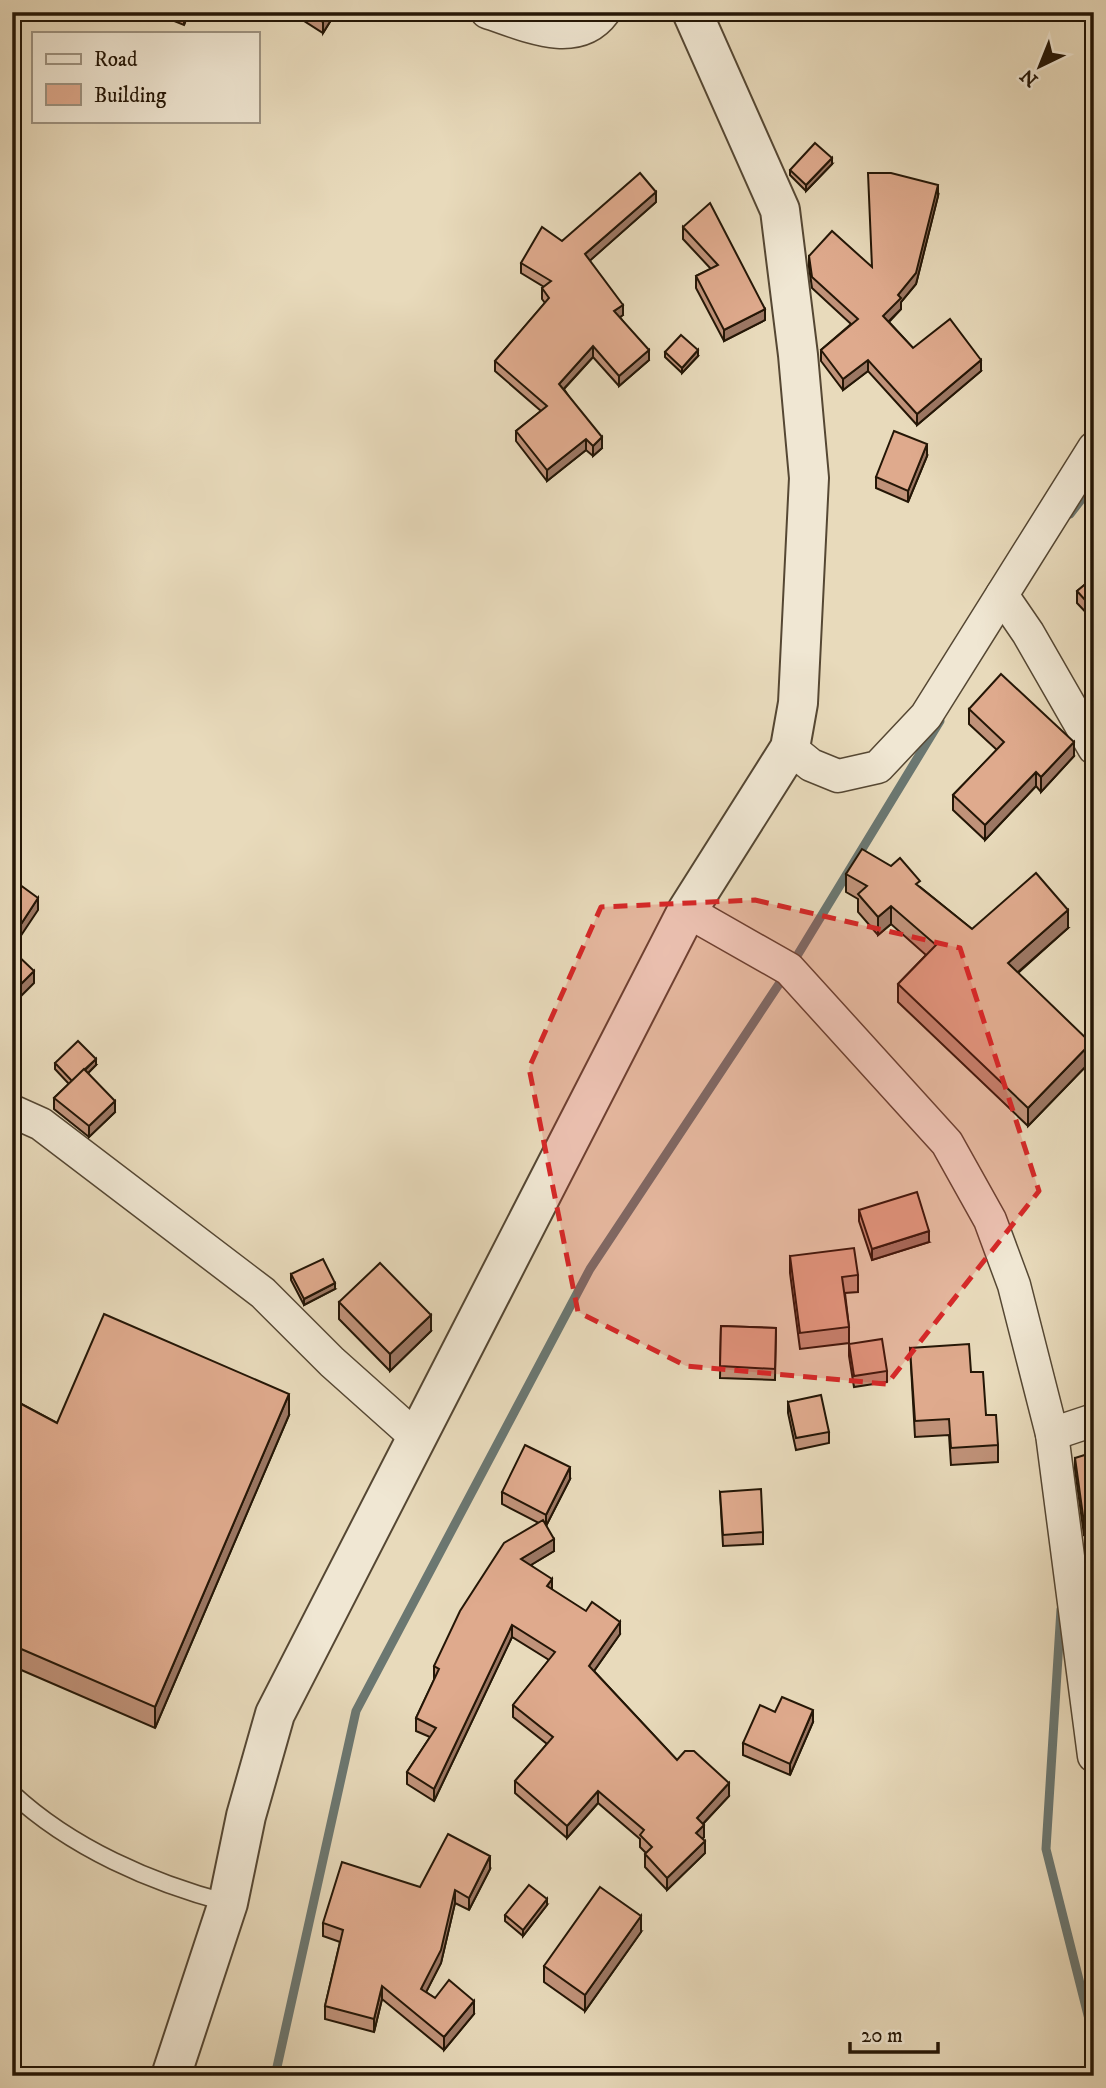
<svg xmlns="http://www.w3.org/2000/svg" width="1106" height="2088" viewBox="0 0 1106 2088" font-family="'IM FELL DW Pica',serif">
<rect width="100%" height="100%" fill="#e8dabb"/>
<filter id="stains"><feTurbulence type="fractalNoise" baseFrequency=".00286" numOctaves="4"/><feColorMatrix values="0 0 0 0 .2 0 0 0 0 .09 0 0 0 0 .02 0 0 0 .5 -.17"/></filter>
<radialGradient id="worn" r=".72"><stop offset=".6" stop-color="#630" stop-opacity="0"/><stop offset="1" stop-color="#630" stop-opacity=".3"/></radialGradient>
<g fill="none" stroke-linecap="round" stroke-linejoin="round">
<!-- stream -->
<g stroke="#6b7771" stroke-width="9">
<path d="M1070 514 1094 483"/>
<path d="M1061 1609 1046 1849 1094 2039"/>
<path d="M275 2076 356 1711 590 1269 789 969 940 721"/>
</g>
<defs>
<path id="service" d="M12 1793C71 1848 152 1883 228 1903"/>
<g id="minor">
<path d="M487 12C524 24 576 50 604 12"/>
<path d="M1002 595 1028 633 1094 748"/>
<path d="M790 748 811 765 838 776 878 767 926 716 1094 448"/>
<path d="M687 911 789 969 947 1143 990 1220 1014 1285 1052 1434 1094 1756"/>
<path d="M12 1111 41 1124 263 1293 332 1362 416 1437"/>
<path d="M1052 1434 1094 1420"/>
</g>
<path id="tertiary" d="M171 2076 228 1903 246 1816 275 1714 687 911 790 748 798 703 809 478 798 355 780 210 692 12"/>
</defs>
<!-- service casing -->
<use href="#service" stroke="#554733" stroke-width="19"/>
<!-- minor casing -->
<use href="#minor" stroke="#554733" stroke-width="35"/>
<!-- tertiary casing -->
<use href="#tertiary" stroke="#554733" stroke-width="42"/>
<!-- service -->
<use href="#service" stroke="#f0e7d3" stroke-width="16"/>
<!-- minor -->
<use href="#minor" stroke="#f0e7d3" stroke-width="32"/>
<!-- tertiary -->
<use href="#tertiary" stroke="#f0e7d3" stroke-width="38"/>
</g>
<!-- wall -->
<g fill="#c09279" stroke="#241606" stroke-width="2">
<path d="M152 12H189L184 25Z"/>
<path d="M290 12H336L323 33Z"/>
<path d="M832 164 806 191 790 175V170Z"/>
<path d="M938 196 916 284 901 302V309L889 322 913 348 981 371 917 425 868 371 843 390 821 361V350L851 324 812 288 809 267V256L872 266Z"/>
<path d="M656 202 589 261 623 315 620 317 649 360 619 386 593 357 564 389 602 448 593 456 586 450 547 481 516 441V431L541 411 495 371V361L545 303 542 299V288L544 287 521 273V263L562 241Z"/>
<path d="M683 227 765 309V320L724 341 696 288V276L711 269 683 239Z"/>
<path d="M665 352 698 356 682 373 665 357Z"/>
<path d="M927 456 908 502 876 488V477Z"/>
<path d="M1094 577V621L1077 603V591Z"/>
<path d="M969 709 1074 756 1041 792 1036 786 985 840 953 810V795L997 750 969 724Z"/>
<path d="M846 874 920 887 972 929 1068 928 1018 973 1091 1061 1028 1126 898 1002V984L926 955 891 924 878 935 858 912V899L846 892Z"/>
<path d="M1094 978V997L1090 994V983Z"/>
<path d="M55 1063 96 1065 88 1073 115 1112 89 1137 54 1109V1098L69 1084 55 1069Z"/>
<path d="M859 1210 929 1242 872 1260 859 1221Z"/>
<path d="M790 1256 858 1275V1292L845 1293 849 1327V1343L800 1349 790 1273Z"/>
<path d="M291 1274 335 1289 304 1305 291 1280Z"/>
<path d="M339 1302 431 1331 390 1371 339 1319Z"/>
<path d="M721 1326 776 1328 775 1380 720 1378Z"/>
<path d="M849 1344 887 1371V1382L854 1387 849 1356Z"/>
<path d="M910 1348 971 1372 986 1415 998 1445V1462L951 1465 949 1435 915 1437Z"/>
<path d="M12 1399 57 1423 289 1415 155 1728 12 1666Z"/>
<path d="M788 1402 829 1432V1443L796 1450 788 1413Z"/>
<path d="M1075 1458 1094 1461V1532L1084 1535 1075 1469Z"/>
<path d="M570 1479 546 1526 554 1551 531 1565 552 1590 620 1634 594 1671 677 1760 729 1796 703 1824 704 1837 702 1839 705 1853 667 1890 645 1867V1854L646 1853 640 1847V1839L598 1803 567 1838 515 1793V1781L547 1744 513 1717V1705L549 1660 512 1637 434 1801 407 1784V1772L430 1737 416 1731V1718L435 1678H434V1666L539 1523 502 1504V1492Z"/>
<path d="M720 1492 763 1532V1544L723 1546Z"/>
<path d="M775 1712 813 1722 790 1775 743 1755V1743Z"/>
<path d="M490 1869 469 1910 455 1903 441 1963 426 1992 435 1998 474 2014 444 2050 382 1999 374 2032 325 2019V2006L340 1942 323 1936V1923L420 1887Z"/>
<path d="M547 1905 523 1936 505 1921V1915Z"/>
<path d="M641 1932 585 2011 544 1982V1966Z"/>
</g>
<!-- shaded-wall -->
<g fill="#9c7763" stroke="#241606" stroke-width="2">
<path d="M185 12H189L184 25V14Z"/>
<path d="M329 12H336L323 33V22Z"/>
<path d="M832 158V164L806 191V185Z"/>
<path d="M938 185V196L916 284 901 302V309L883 327V316L898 295Z"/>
<path d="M656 192V202L585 265V254Z"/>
<path d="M623 305V315L614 321V311Z"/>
<path d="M765 309V320L724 341V330Z"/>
<path d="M593 346V357L559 394V384Z"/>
<path d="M649 350V360L619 386V376Z"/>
<path d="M698 350V356L682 373V368Z"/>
<path d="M868 360V371L843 390V379Z"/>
<path d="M981 360V371L917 425V414Z"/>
<path d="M602 437V448L593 456V446Z"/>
<path d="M586 439V450L547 481V470Z"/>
<path d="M927 444V456L908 502V491Z"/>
<path d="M1074 742V756L1041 792V777Z"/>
<path d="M1036 772V786L985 840V825Z"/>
<path d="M38 898V910L12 949V938Z"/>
<path d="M891 906V924L878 935V917Z"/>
<path d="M1068 910V928L1008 981V963Z"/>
<path d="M34 971V983L12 1005V993Z"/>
<path d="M1091 1043V1061L1028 1126V1108Z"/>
<path d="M96 1059V1065L73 1088V1082Z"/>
<path d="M115 1101V1112L89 1137V1126Z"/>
<path d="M929 1231V1242L872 1260V1249Z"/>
<path d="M335 1283V1289L304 1305V1299Z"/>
<path d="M431 1315V1331L390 1371V1354Z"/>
<path d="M289 1394V1415L155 1728V1707Z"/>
<path d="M570 1467V1479L546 1526V1515Z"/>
<path d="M1094 1520V1532L1084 1535V1523Z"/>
<path d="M554 1539V1551L521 1571V1559Z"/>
<path d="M552 1579V1591L547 1586Z"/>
<path d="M620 1622V1634L589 1678V1666Z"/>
<path d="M512 1625V1637L434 1801V1789Z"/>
<path d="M813 1710V1722L790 1775V1764Z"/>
<path d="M729 1783V1796L697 1830V1818Z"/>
<path d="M598 1791V1803L567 1838V1826Z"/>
<path d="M704 1825V1837L696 1845V1833Z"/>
<path d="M705 1841V1853L667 1890V1878Z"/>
<path d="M490 1856V1869L469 1910V1898Z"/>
<path d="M455 1890V1903L441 1963 421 2002V1989Z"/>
<path d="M547 1899V1905L523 1936V1930Z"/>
<path d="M641 1916V1932L585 2011V1995Z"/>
<path d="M382 1986V1999L374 2032V2019Z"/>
<path d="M474 2001V2014L444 2050V2037Z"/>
</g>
<!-- building -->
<g fill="#dfaa8d" stroke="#241606" stroke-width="2">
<path d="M308 12H329L323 22Z"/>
<path d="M815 143 832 158 806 185 790 170Z"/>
<path d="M640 173 656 192 585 254 623 305 614 311 649 350 619 376 593 346 559 384 602 437 593 446 586 439 547 470 516 431 547 406 495 361 549 298 542 288 551 281 521 263 542 227 562 241Z"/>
<path d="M868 173H891L938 185 916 273 898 295 901 298 883 316 913 348 950 319 981 360 917 414 868 360 843 379 821 350 858 319 812 277 809 256 832 231 872 267Z"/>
<path d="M710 203 765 309 724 330 696 276 718 265 683 227Z"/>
<path d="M681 335 698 350 682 368 665 352Z"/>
<path d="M894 431 927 444 908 491 876 477Z"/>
<path d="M1094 577V610L1077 591Z"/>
<path d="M1001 674 1074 742 1041 777 1036 772 985 825 953 795 1004 742 969 709Z"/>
<path d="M862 849 891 866 900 858 920 881 916 884 972 929 1036 873 1068 910 1008 963 1091 1043 1028 1108 898 984 936 945 891 906 878 917 858 894 867 886 846 874Z"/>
<path d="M12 879 38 898 12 938Z"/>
<path d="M12 950 34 971 12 993Z"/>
<path d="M78 1041 96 1059 72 1081 55 1063Z"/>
<path d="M84 1069 115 1101 89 1126 54 1098Z"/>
<path d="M917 1192 929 1231 872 1249 859 1210Z"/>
<path d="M854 1248 858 1275 842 1277 849 1327 800 1333 790 1256Z"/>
<path d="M323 1259 335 1283 304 1299 291 1274Z"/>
<path d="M380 1263 431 1315 390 1354 339 1302Z"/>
<path d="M104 1314 289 1394 155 1707 12 1645V1399L57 1423Z"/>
<path d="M721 1326 776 1328 775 1369 720 1366Z"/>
<path d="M882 1339 887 1371 854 1376 849 1344Z"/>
<path d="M969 1344 971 1372H983L986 1415H996L998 1445 951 1448 949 1419 915 1421 910 1348Z"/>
<path d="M821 1395 829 1432 796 1438 788 1402Z"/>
<path d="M525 1445 570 1467 546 1515 502 1492Z"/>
<path d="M1091 1453 1094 1461V1520L1084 1523 1075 1458Z"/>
<path d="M761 1489 763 1532 723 1535 720 1492Z"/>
<path d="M543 1520 554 1539 521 1559 552 1579 547 1586 586 1611 592 1602 620 1622 589 1666 677 1760 685 1751H694L729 1783 697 1818 704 1825 696 1833 705 1841 667 1878 645 1854 652 1847 640 1835 644 1830 598 1791 567 1826 515 1781 553 1737 513 1705 555 1652 512 1625 434 1789 407 1772 436 1728 416 1718 439 1669 434 1666 460 1611 504 1543Z"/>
<path d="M782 1697 813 1710 790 1764 743 1743 760 1705 775 1712Z"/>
<path d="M448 1834 490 1856 469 1898 455 1890 441 1950 421 1989 435 1998 449 1980 474 2001 444 2037 382 1986 374 2019 325 2006 343 1930 323 1923 342 1862 420 1887Z"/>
<path d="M529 1885 547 1899 523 1930 505 1915Z"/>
<path d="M600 1887 641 1916 585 1995 544 1966Z"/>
</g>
<!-- marked area -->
<path fill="#d62828" fill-opacity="0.2" stroke="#d62828" stroke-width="5" stroke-dasharray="14 9" stroke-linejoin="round" d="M755 900 960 948 1039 1191 887 1384 686 1366 578 1312 529 1068 601 907Z"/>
<!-- margin -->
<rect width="1106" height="2088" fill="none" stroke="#e8dabb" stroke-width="42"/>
<rect x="14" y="14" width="1078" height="2060" fill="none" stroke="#241606" stroke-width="3.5"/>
<rect x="21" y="21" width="1064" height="2046" fill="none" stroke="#241606" stroke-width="2"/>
<!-- legend -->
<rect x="32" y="32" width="228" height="91" fill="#f0e7d3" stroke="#9e9381" stroke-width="2"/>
<rect x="46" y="54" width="35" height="10" fill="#f0e7d3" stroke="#9e9381" stroke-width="2"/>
<text x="94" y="66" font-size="21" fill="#241606">Road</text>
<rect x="46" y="84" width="35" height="21" fill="#dfaa8d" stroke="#9e9381" stroke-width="2"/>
<text x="94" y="102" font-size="21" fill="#241606">Building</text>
<!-- north arrow -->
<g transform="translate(1040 66) rotate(223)" stroke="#f0e7d3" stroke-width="5" paint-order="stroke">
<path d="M0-5L12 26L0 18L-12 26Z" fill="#241606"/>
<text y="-10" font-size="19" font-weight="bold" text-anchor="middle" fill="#241606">N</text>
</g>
<!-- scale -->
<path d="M850 2042v10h88v-10" fill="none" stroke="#241606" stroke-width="3.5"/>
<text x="861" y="2042" font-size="21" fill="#241606" stroke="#f0e7d3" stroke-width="5" paint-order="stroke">20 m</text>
<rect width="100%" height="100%" filter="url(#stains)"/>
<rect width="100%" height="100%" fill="url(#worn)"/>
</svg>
